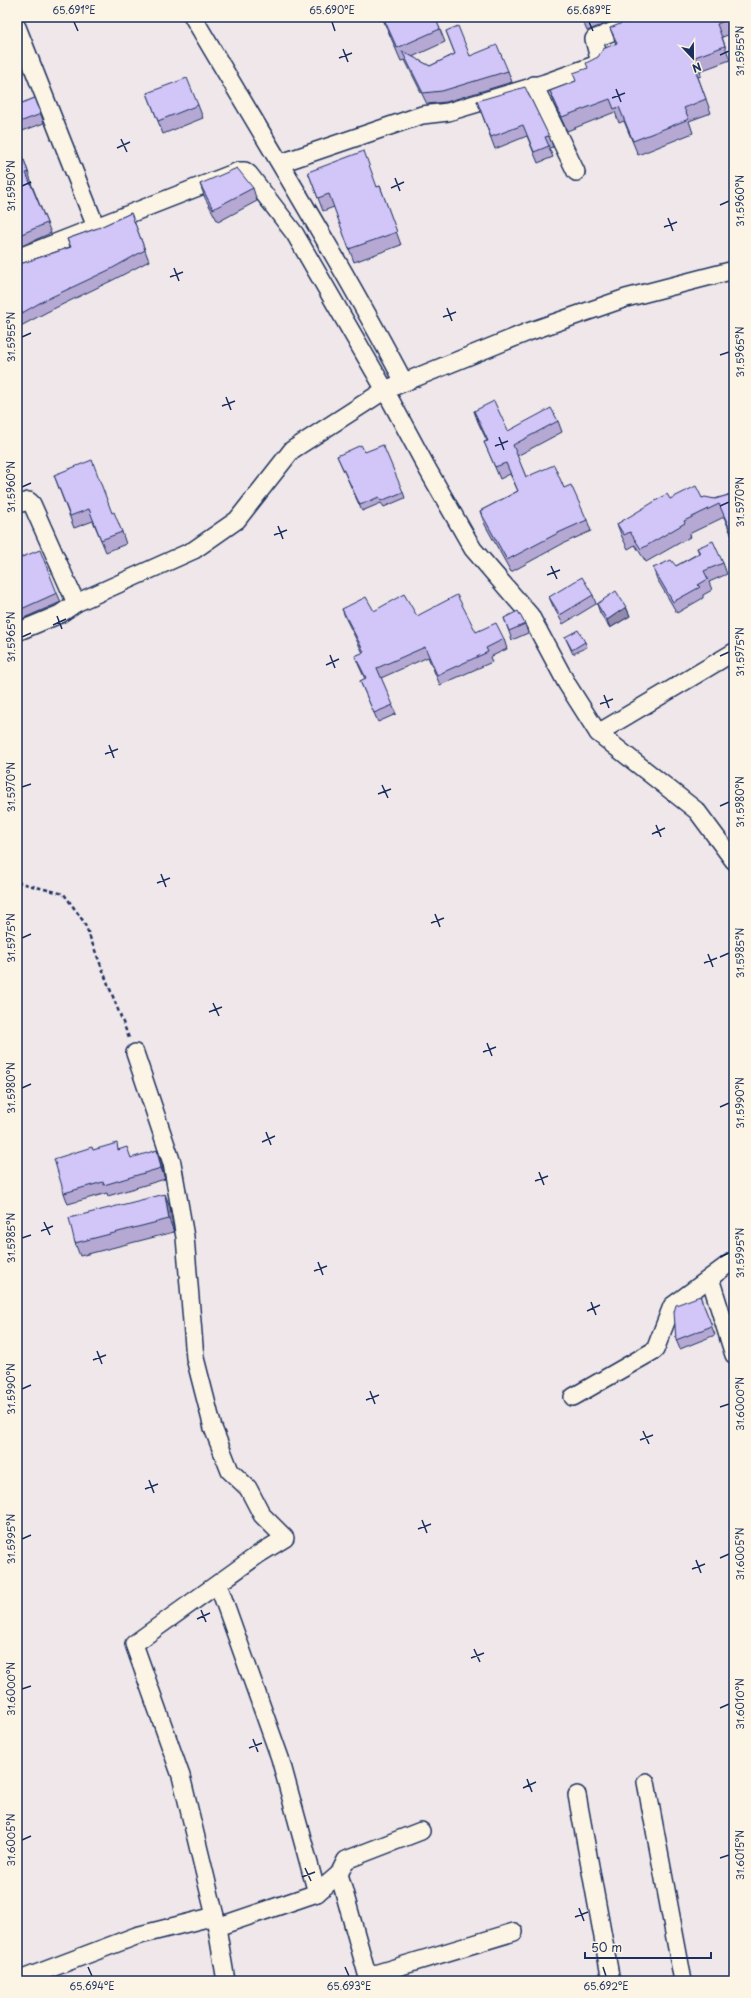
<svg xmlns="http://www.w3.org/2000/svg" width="751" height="1998" viewBox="0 0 751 1998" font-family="'Playpen Sans',sans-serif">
<rect width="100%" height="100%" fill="#efe7ea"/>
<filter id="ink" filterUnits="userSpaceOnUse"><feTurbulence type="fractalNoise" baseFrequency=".025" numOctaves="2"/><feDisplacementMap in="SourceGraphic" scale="8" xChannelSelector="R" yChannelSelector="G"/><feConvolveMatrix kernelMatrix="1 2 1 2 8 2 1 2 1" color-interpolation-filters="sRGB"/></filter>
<g filter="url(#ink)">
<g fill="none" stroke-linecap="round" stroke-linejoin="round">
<defs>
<g id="minor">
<path d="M193 17C264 138 338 257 404 382"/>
<path d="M17 27 96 227"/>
<path d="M534 85 576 172"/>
<path d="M281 163 422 115 448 112 545 83 595 65 599 59 594 39 649 17"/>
<path d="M17 258 239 171H245L249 174 295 234 385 390 428 470 473 549 530 615 567 684 598 733 697 811 734 861"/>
<path d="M17 504 29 501 32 504 76 603"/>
<path d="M17 632 60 614 76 603 194 550 237 520 292 450 385 390 528 332 626 298 734 270"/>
<path d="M598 733 734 652"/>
<path d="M135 1053 172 1163 185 1237 195 1358 213 1428 230 1471 248 1488 262 1515 285 1538 259 1554 134 1644 181 1776 215 1916 226 1981"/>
<path d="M710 1278 734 1355"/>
<path d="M573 1397 655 1350 672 1306 734 1260"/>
<path d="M218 1584 280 1758 317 1893"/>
<path d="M646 1782 683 1981"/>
<path d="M577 1795 611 1981"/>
<path d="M339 1874 369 1981"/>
<path d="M217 1927 317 1893 339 1874 346 1860 421 1831"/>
<path d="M368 1976 514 1932"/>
<path d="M17 1981 136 1936 215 1916"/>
</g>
</defs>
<!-- minor casing -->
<use href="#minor" stroke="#1b2f5e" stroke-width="20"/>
<!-- path -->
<path stroke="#1b2f5e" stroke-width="2.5" stroke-dasharray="4 3" stroke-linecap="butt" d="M17 882 64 894 84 922 129 1038"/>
<!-- minor -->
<use href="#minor" stroke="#fcf5e5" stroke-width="17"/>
</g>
<!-- wall -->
<g fill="#b5a9d4" stroke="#1b2f5e">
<path d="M382 17H435L445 42 412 57 430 66 455 54 446 31 470 56 508 71 512 82 446 102 427 104 405 60 401 61Z"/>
<path d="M581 17H622L587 31Z"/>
<path d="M734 17V33L722 37 730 60 700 71 701 76 698 77 711 113 689 121 693 133 638 155 624 121 619 123 615 112 567 131 555 105 550 91 576 81 598 57 616 44 610 28Z"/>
<path d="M147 93 198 105 203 118 163 134Z"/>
<path d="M35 98 44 123 17 133V105Z"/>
<path d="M477 101 549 136 553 147 549 148 553 157 538 163 527 136 495 149Z"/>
<path d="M24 160 32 183H31L51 233 17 248V162Z"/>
<path d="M308 172 377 187 380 186 401 245 354 262 334 207 323 211Z"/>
<path d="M200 184 253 188 257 201 218 222 205 198Z"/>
<path d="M131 213 149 261 115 279 47 312 17 328V265L70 247 67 239 98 228Z"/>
<path d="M474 411 508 431 558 421 562 432 517 456 526 477 564 488 587 520 591 531 562 544 511 572 484 523 480 511 518 491 510 474 500 479 489 453 484 442 487 441 478 422Z"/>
<path d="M365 452 403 492 405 498 384 507 381 503 362 511 337 456Z"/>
<path d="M54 475 112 513 122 532 126 544 106 552 93 521 74 528Z"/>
<path d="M734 492V541L724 517 689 534 690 537 646 562 635 545 628 549 622 537 617 524 670 499 702 498 715 499 732 494Z"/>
<path d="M697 548 723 563 727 574 709 582 712 590 703 595V598L677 613 657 579 653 568 676 566 699 553Z"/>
<path d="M17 559 57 593 61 602 17 621Z"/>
<path d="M593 595 596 604 563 624 553 606 549 597Z"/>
<path d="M597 604 626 607 630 616 610 628 600 613Z"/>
<path d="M342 609 374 611 417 616 476 632 504 639 507 649 490 657 492 662 440 685 428 657 381 678 396 714 378 722 360 681 365 679 359 666 355 656 363 653 346 619Z"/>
<path d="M504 618 525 624 528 633 512 640Z"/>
<path d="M565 637 585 642 587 647 573 654Z"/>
<path d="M93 1150 131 1158 161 1161 165 1179 108 1196 107 1193 68 1204 64 1193Z"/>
<path d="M170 1207 174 1232 80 1256 75 1243Z"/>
<path d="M700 1296 715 1335 680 1349 676 1340Z"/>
</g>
<!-- shaded-wall -->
<g fill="#938aad" stroke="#1b2f5e">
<path d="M626 607 630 616 610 628 607 620Z"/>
<path d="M157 1150 161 1161 165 1179 161 1168Z"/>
<path d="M165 1194 170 1207 174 1232 169 1219Z"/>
</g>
<!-- building -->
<g fill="#d2c5f7" stroke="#1b2f5e">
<path d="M383 17H435L440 29 397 48Z"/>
<path d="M637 17H734L717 24 725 46 695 57 697 62 693 64 706 99 684 108 689 119 633 141 619 107 614 109 610 99 562 117 550 91 576 81 573 73 588 68 586 63 598 57 603 49 617 43 610 28Z"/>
<path d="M458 26 470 56 497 45 508 71 442 91 423 93 402 51 430 66 455 54 446 31Z"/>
<path d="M187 78 198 105 158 121 147 93Z"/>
<path d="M525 87 549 136 545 137 549 146 534 152 523 125 491 137 477 101Z"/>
<path d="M35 98 41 114 17 123V105Z"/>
<path d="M364 151 377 187 380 186 397 232 349 249 329 194 318 198 308 172Z"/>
<path d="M24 160 28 172 26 173 47 223 17 236V162Z"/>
<path d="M237 168 253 188 213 209 200 184Z"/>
<path d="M131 213 145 250 111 269 43 301 17 316V265L71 247 67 239 98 228Z"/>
<path d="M494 401 508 431 551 408 558 421 513 445 526 477 554 465 564 488 571 485 587 520 558 533 507 560 480 511 518 491 506 463 495 467 484 442 488 441 474 411Z"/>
<path d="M361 445 365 452 383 445 403 492 381 501 379 497 360 505 337 456Z"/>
<path d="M92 460 112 513 114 512 122 532 101 540 89 509 70 516 54 475Z"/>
<path d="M696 486 702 498 705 497 715 499 732 494 734 492V533L732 534 719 504 684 521 685 523 641 549 630 532 624 535 617 524 667 494 670 499Z"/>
<path d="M713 541 723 563 704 571 708 579 698 585 700 587 673 602 653 568 671 560 676 566 700 553 697 548Z"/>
<path d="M40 550 57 593 17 611V559Z"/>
<path d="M582 577 593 595 560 615 549 597Z"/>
<path d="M616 591 626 607 607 620 597 604Z"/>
<path d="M404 594 417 616 457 595 476 632 496 623 504 639 486 648 488 652 437 675 425 647 377 668 393 705 374 713 360 681 366 678 355 656 364 652 342 609 366 597 374 611Z"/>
<path d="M518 611 525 624 509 631 504 618Z"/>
<path d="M578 630 585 642 572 650 565 637Z"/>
<path d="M117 1143 118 1150 127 1147 131 1158 157 1150 161 1168 104 1185 103 1182 64 1193 54 1159 92 1147 93 1150Z"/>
<path d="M165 1194 169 1219 75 1243 69 1218Z"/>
<path d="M700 1296 712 1326 676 1340 674 1312 676 1305Z"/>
</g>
</g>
<!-- ticks -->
<path fill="none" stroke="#1b2f5e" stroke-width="1.5" d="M74 22 78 31M332 22 335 31M589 22 593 31M343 49 348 62M720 55 729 51M339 58 352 53M616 89 621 102M612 98 625 93M121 139 127 152M117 148 130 142M395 178 400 191M22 186 31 182M391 188 404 182M720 205 729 201M668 218 673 231M664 227 677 222M174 268 179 281M170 277 183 272M447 308 452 321M443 317 456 312M22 337 31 333M720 355 729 352M226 397 231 410M222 406 235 401M499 437 504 450M495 446 508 441M22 487 31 483M720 506 729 502M278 526 283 539M274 535 287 530M551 566 557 579M547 575 560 570M57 616 62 629M53 625 66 619M22 637 31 633M330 655 335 668M720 656 729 652M326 665 339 659M604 695 609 708M600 704 613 699M109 745 114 758M105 754 118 749M382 785 388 798M22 787 31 784M378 794 391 789M720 806 729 802M656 825 661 837M652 834 665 828M161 874 166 887M157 883 170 878M435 914 440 927M431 923 444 918M22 938 31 934M708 954 713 967M720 957 729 953M704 963 717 958M213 1003 219 1016M209 1012 222 1007M487 1043 492 1056M483 1052 496 1047M22 1088 31 1084M720 1107 729 1103M266 1132 271 1145M262 1142 275 1136M539 1172 544 1185M535 1181 548 1176M44 1222 50 1235M41 1231 53 1226M22 1238 31 1235M720 1257 729 1253M318 1262 323 1275M314 1271 327 1266M591 1302 596 1315M587 1311 600 1305M97 1351 102 1364M93 1360 106 1355M22 1389 31 1385M370 1391 375 1404M366 1400 379 1395M720 1407 729 1404M643 1431 649 1444M640 1440 653 1435M149 1480 154 1493M145 1489 158 1484M422 1520 427 1533M418 1529 431 1524M22 1539 31 1535M720 1558 729 1554M696 1560 701 1573M692 1569 705 1564M201 1610 206 1622M197 1619 210 1613M474 1649 480 1662M471 1658 484 1653M22 1689 31 1686M720 1708 729 1704M253 1739 258 1752M249 1748 262 1743M527 1779 532 1792M523 1788 536 1782M22 1840 31 1836M720 1858 729 1855M305 1868 311 1881M302 1877 315 1872M579 1908 584 1921M575 1917 588 1912M88 1967 92 1976M345 1967 349 1976M603 1967 606 1976"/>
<!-- margin -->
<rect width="751" height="1998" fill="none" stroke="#fcf5e5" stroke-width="44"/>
<!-- north arrow -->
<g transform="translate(693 58) rotate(158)" stroke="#fcf5e5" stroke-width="3" paint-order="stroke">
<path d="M0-3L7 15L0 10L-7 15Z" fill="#1b2f5e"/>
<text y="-6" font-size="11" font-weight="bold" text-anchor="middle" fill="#1b2f5e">N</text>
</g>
<!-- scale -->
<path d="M585 1952v6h126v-6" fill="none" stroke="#1b2f5e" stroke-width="2"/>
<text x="591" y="1952" font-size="12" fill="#1b2f5e" stroke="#fcf5e5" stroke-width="3" paint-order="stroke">50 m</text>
<rect x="22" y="22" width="707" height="1954" fill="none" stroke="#1b2f5e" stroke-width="1.5"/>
<g font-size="10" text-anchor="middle" fill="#1b2f5e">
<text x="74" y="14">65.691°E</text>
<text x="332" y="14">65.690°E</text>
<text x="589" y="14">65.689°E</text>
<text transform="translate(740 51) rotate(-90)" y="4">31.5955°N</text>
<text transform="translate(11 186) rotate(-90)" y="4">31.5950°N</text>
<text transform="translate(740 201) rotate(-90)" y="4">31.5960°N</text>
<text transform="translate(11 337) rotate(-90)" y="4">31.5955°N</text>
<text transform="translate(740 352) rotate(-90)" y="4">31.5965°N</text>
<text transform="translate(11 487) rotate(-90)" y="4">31.5960°N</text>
<text transform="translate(740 502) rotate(-90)" y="4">31.5970°N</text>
<text transform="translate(11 637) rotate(-90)" y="4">31.5965°N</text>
<text transform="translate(740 652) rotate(-90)" y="4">31.5975°N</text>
<text transform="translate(11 787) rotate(-90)" y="4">31.5970°N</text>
<text transform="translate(740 802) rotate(-90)" y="4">31.5980°N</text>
<text transform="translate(11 938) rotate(-90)" y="4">31.5975°N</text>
<text transform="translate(740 953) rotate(-90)" y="4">31.5985°N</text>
<text transform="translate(11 1088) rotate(-90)" y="4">31.5980°N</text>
<text transform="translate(740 1103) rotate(-90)" y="4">31.5990°N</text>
<text transform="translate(11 1238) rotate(-90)" y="4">31.5985°N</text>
<text transform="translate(740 1253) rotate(-90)" y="4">31.5995°N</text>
<text transform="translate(11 1389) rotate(-90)" y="4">31.5990°N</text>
<text transform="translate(740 1404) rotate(-90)" y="4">31.6000°N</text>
<text transform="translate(11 1539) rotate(-90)" y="4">31.5995°N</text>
<text transform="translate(740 1554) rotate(-90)" y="4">31.6005°N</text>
<text transform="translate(11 1689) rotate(-90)" y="4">31.6000°N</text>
<text transform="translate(740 1704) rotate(-90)" y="4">31.6010°N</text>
<text transform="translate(11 1840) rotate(-90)" y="4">31.6005°N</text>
<text transform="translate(740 1855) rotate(-90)" y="4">31.6015°N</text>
<text x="92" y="1990">65.694°E</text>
<text x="349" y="1990">65.693°E</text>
<text x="606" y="1990">65.692°E</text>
</g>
</svg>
